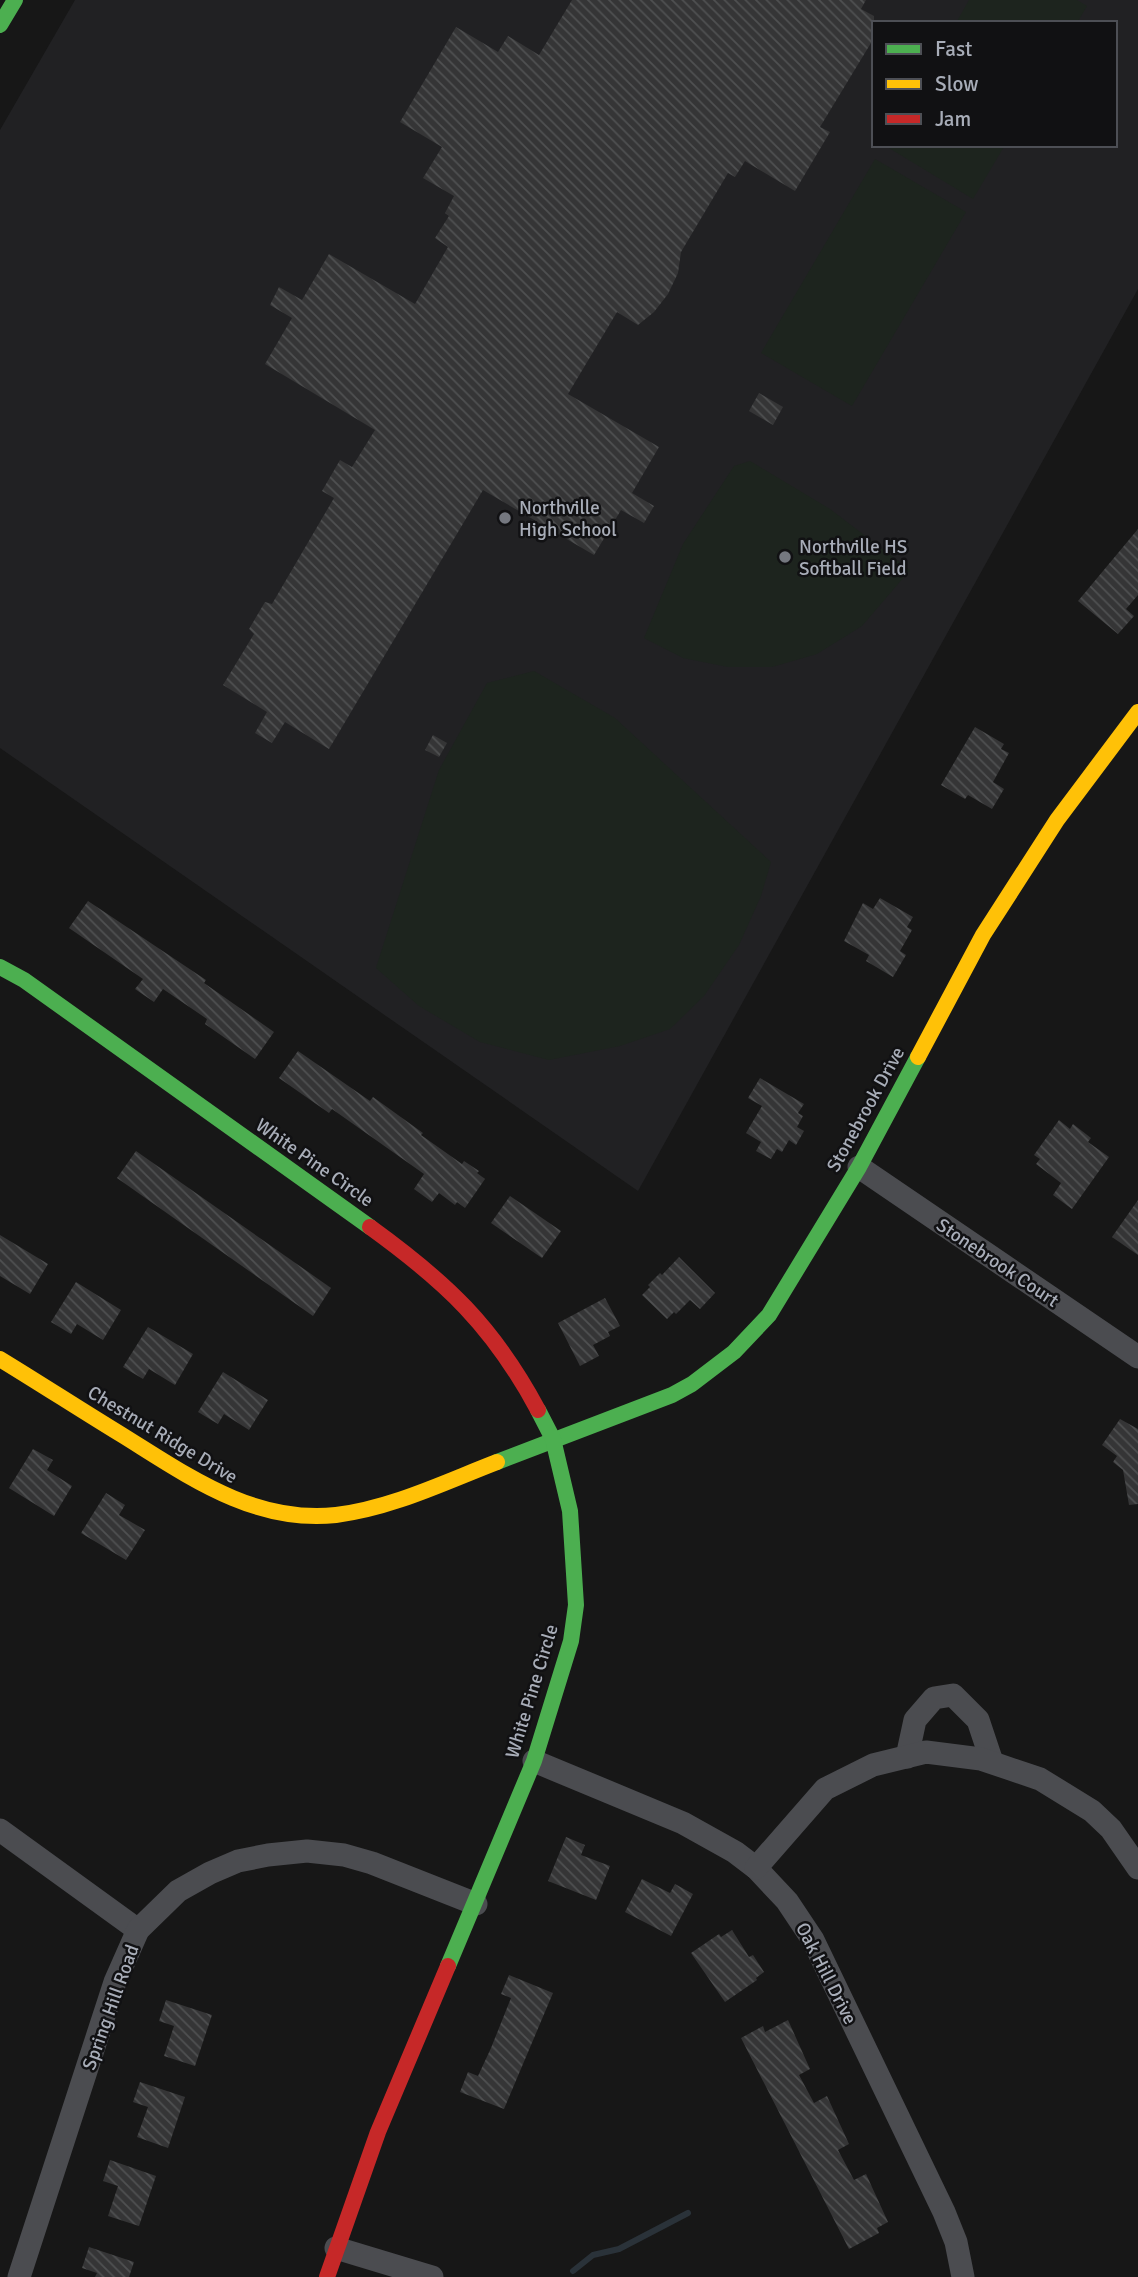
<svg xmlns="http://www.w3.org/2000/svg" width="1138" height="2277" viewBox="0 0 1138 2277" font-family="Signika,sans-serif">
<defs>
<pattern id="building-back-hatch" width="6" height="6" patternUnits="userSpaceOnUse" patternTransform="scale(1.75)"><rect width="6" height="6" fill="#353536"/><path d="M-1 5l2 2M0 0l6 6M5-1l2 2" fill="none" stroke="#4f5051"/></pattern>
</defs>
<rect width="100%" height="100%" fill="#171717"/>
<!-- built -->
<path fill="#212123" fill-rule="evenodd" d="M75 0H1138V289L638 1191 0 748V130ZM874 23H1115V145H874Z"/>
<!-- pitch -->
<g fill="#1d241e">
<path d="M969 0H1077L1087 6 1077 23H956Z"/>
<path d="M884 145H1005L973 199Z"/>
<path d="M875 159 966 212 852 406 761 353Z"/>
<path d="M750 461 830 509 910 570 862 626 817 654 772 667H728L683 658 644 638 683 544 734 466Z"/>
<path d="M534 671 615 718 771 862 761 896 739 945 704 996 670 1029 620 1046 549 1060 480 1042 419 1006 376 968 439 770 487 683Z"/>
</g>
<g fill="none" stroke-linecap="round" stroke-linejoin="round">
<!-- stream -->
<path stroke="#2a3239" stroke-width="6" d="M573 2271 593 2255 619 2249 688 2213"/>
</g>
<!-- building -->
<g fill="url(#building-back-hatch)">
<path d="M572 0H866L861 9 874 16V38L820 127 830 132 795 191 745 161 735 177 728 173 681 252 678 273 668 294 654 312 638 325 617 312 568 394 659 447 632 493 654 506 644 523 621 510 594 555 483 490 329 749 285 722 272 743 255 733 267 712 223 685 254 634 249 629 265 602 272 604 334 498 322 491 340 460 352 467 375 430 265 364 292 318 270 305 279 287 302 300 329 254 415 304 448 247 435 238 449 216 445 213 454 196 423 178 442 147 400 122 456 27 498 52 508 36 539 55Z"/>
<path d="M759 393 783 407 773 425 749 411Z"/>
<path d="M1138 529V595L1126 609 1134 616 1118 634 1078 601Z"/>
<path d="M975 727 1004 744 1001 749 1009 753 993 782 1004 789 992 809 968 795 965 799 941 785Z"/>
<path d="M433 735 447 743 439 757 425 750Z"/>
<path d="M880 898 913 917 907 927 912 930 900 951 906 955 893 977 866 961 869 955 844 941 863 903 873 909Z"/>
<path d="M88 901 206 980 204 983 274 1032 255 1059 205 1024 207 1019 163 989 154 1002 135 989 143 979 69 928Z"/>
<path d="M298 1051 370 1101 373 1097 423 1133 421 1135 462 1164 464 1161 479 1171 477 1173 485 1179 465 1208 457 1202 455 1205 439 1193 432 1202 414 1189 424 1174 332 1109 329 1113 279 1078Z"/>
<path d="M760 1078 804 1104 798 1113 803 1116 797 1127 804 1131 796 1145 789 1140 782 1152 777 1149 771 1159 756 1151 761 1142 746 1133 762 1106 748 1098Z"/>
<path d="M1059 1120 1070 1129 1073 1124 1091 1138 1088 1142 1109 1157 1072 1209 1053 1195 1061 1183 1036 1164 1040 1159 1034 1155Z"/>
<path d="M136 1151 331 1288 313 1316 117 1178Z"/>
<path d="M510 1196 561 1231 542 1258 491 1223Z"/>
<path d="M1138 1200V1255L1112 1237Z"/>
<path d="M0 1235 48 1264 30 1294 0 1276Z"/>
<path d="M679 1257 715 1293 700 1309 690 1300 676 1314 674 1312 667 1319 642 1295 650 1287 648 1285 660 1273 662 1275Z"/>
<path d="M76 1282 121 1310 103 1340 77 1324 71 1334 51 1322Z"/>
<path d="M605 1298 620 1326 608 1332 610 1336 593 1345 599 1356 580 1366 558 1323Z"/>
<path d="M148 1327 193 1354 175 1385 149 1369 143 1379 123 1367Z"/>
<path d="M223 1372 268 1400 249 1430 224 1414 218 1424 198 1412Z"/>
<path d="M1120 1419 1138 1429V1504L1129 1505 1123 1470 1113 1462 1117 1456 1102 1445Z"/>
<path d="M33 1449 53 1460 47 1470 72 1486 54 1516 9 1488Z"/>
<path d="M106 1493 125 1505 119 1515 145 1530 126 1560 81 1533Z"/>
<path d="M566 1837 585 1845 581 1855 610 1866 596 1900 548 1881Z"/>
<path d="M642 1879 670 1893 675 1884 693 1894 671 1936 625 1912Z"/>
<path d="M732 1930 749 1957 753 1955 764 1972 756 1978 757 1980 725 2002 691 1953 719 1934 721 1937Z"/>
<path d="M509 1975 553 1993 504 2109 460 2092 468 2072 478 2076 491 2048 511 1998 501 1994Z"/>
<path d="M166 2000 212 2015 195 2066 164 2056 174 2026 159 2021Z"/>
<path d="M788 2020 810 2069 799 2075 814 2103 827 2096 849 2144 838 2150 854 2180 866 2174 888 2222 877 2228 879 2233 849 2249 741 2038 763 2026 765 2032Z"/>
<path d="M140 2082 185 2097 168 2148 137 2137 148 2107 133 2102Z"/>
<path d="M110 2160 156 2176 139 2226 108 2216 118 2186 103 2181Z"/>
<path d="M89 2247 134 2262 129 2277H95L97 2273 82 2268Z"/>
</g>
<g fill="none" stroke-linecap="round" stroke-linejoin="round">
<!-- street -->
<g stroke="#4b4c50" stroke-width="23">
<path d="M859 1167 1138 1357"/>
<path d="M907 1757 915 1720 934 1698 953 1695 978 1720 992 1762"/>
<path d="M534 1761 683 1823 735 1852 756 1868 787 1901 813 1940 944 2212 956 2242 963 2277"/>
<path d="M0 1830 138 1930"/>
<path d="M756 1868 825 1789 873 1765 926 1752 981 1759 1040 1779 1092 1811 1111 1829 1138 1868"/>
<path d="M336 2248 432 2277"/>
<path d="M19 2277 115 1982 138 1930 178 1891 210 1873 238 1861 268 1855 307 1851 344 1855 372 1863 476 1904"/>
</g>
<!-- fast -->
<g stroke="#4caf50" stroke-width="16">
<path d="M0 25 15 0"/>
<path d="M0 967 24 980 370 1227"/>
<path d="M497 1462 672 1395 692 1384 734 1352 769 1315 859 1167 918 1057"/>
<path d="M448 1966 534 1761 571 1641 576 1605 570 1511 553 1439 538 1410"/>
</g>
<!-- slow -->
<g stroke="#ffc107" stroke-width="16">
<path d="M918 1057 983 935 1057 820 1138 712"/>
<path d="M0 1359C41 1384 81 1410 122 1435 188 1476 254 1524 336 1515 392 1508 445 1482 497 1462"/>
</g>
<!-- jam -->
<g stroke="#c62828" stroke-width="16">
<path d="M370 1227C446 1282 493 1326 538 1410"/>
<path d="M327 2277 378 2132 448 1966"/>
</g>
</g>
<!-- markers -->
<g fill="#757880" stroke="#111113" stroke-width="2.5">
<circle cx="505" cy="518" r="7"/>
<circle cx="785" cy="557" r="7"/>
</g>
<g text-anchor="middle" stroke-width="5" stroke-linejoin="round" paint-order="stroke">
<!-- poi labels -->
<g font-size="19" fill="#a8adb8" stroke="#111113" text-anchor="start">
<text x="519" y="514">Northville<tspan x="519" dy="22">High School</tspan></text>
<text x="799" y="553">Northville HS<tspan x="799" dy="22">Softball Field</tspan></text>
</g>
<!-- street labels -->
<g font-size="19" fill="#a8adb8" stroke="#111113">
<text transform="translate(865 1109) rotate(-61)" y="7">Stonebrook Drive</text>
<text transform="translate(315 1162) rotate(35)" y="7">White Pine Circle</text>
<text transform="translate(998 1262) rotate(34)" y="7">Stonebrook Court</text>
<text transform="translate(163 1434) rotate(31)" y="7">Chestnut Ridge Drive</text>
<text transform="translate(531 1691) rotate(-73)" y="7">White Pine Circle</text>
<text transform="translate(827 1973) rotate(63)" y="7">Oak Hill Drive</text>
<text transform="translate(110 2007) rotate(-70)" y="7">Spring Hill Road</text>
</g>
</g>
<!-- legend -->
<rect x="872" y="21" width="245" height="126" fill="#111113" stroke="#4d4f55" stroke-width="2"/>
<rect x="886" y="44" width="35" height="10" fill="#4caf50" stroke="#4d4f55" stroke-width="2"/>
<text x="935" y="56" font-size="21" fill="#a8adb8">Fast</text>
<rect x="886" y="79" width="35" height="10" fill="#ffc107" stroke="#4d4f55" stroke-width="2"/>
<text x="935" y="91" font-size="21" fill="#a8adb8">Slow</text>
<rect x="886" y="114" width="35" height="10" fill="#c62828" stroke="#4d4f55" stroke-width="2"/>
<text x="935" y="126" font-size="21" fill="#a8adb8">Jam</text>
</svg>
